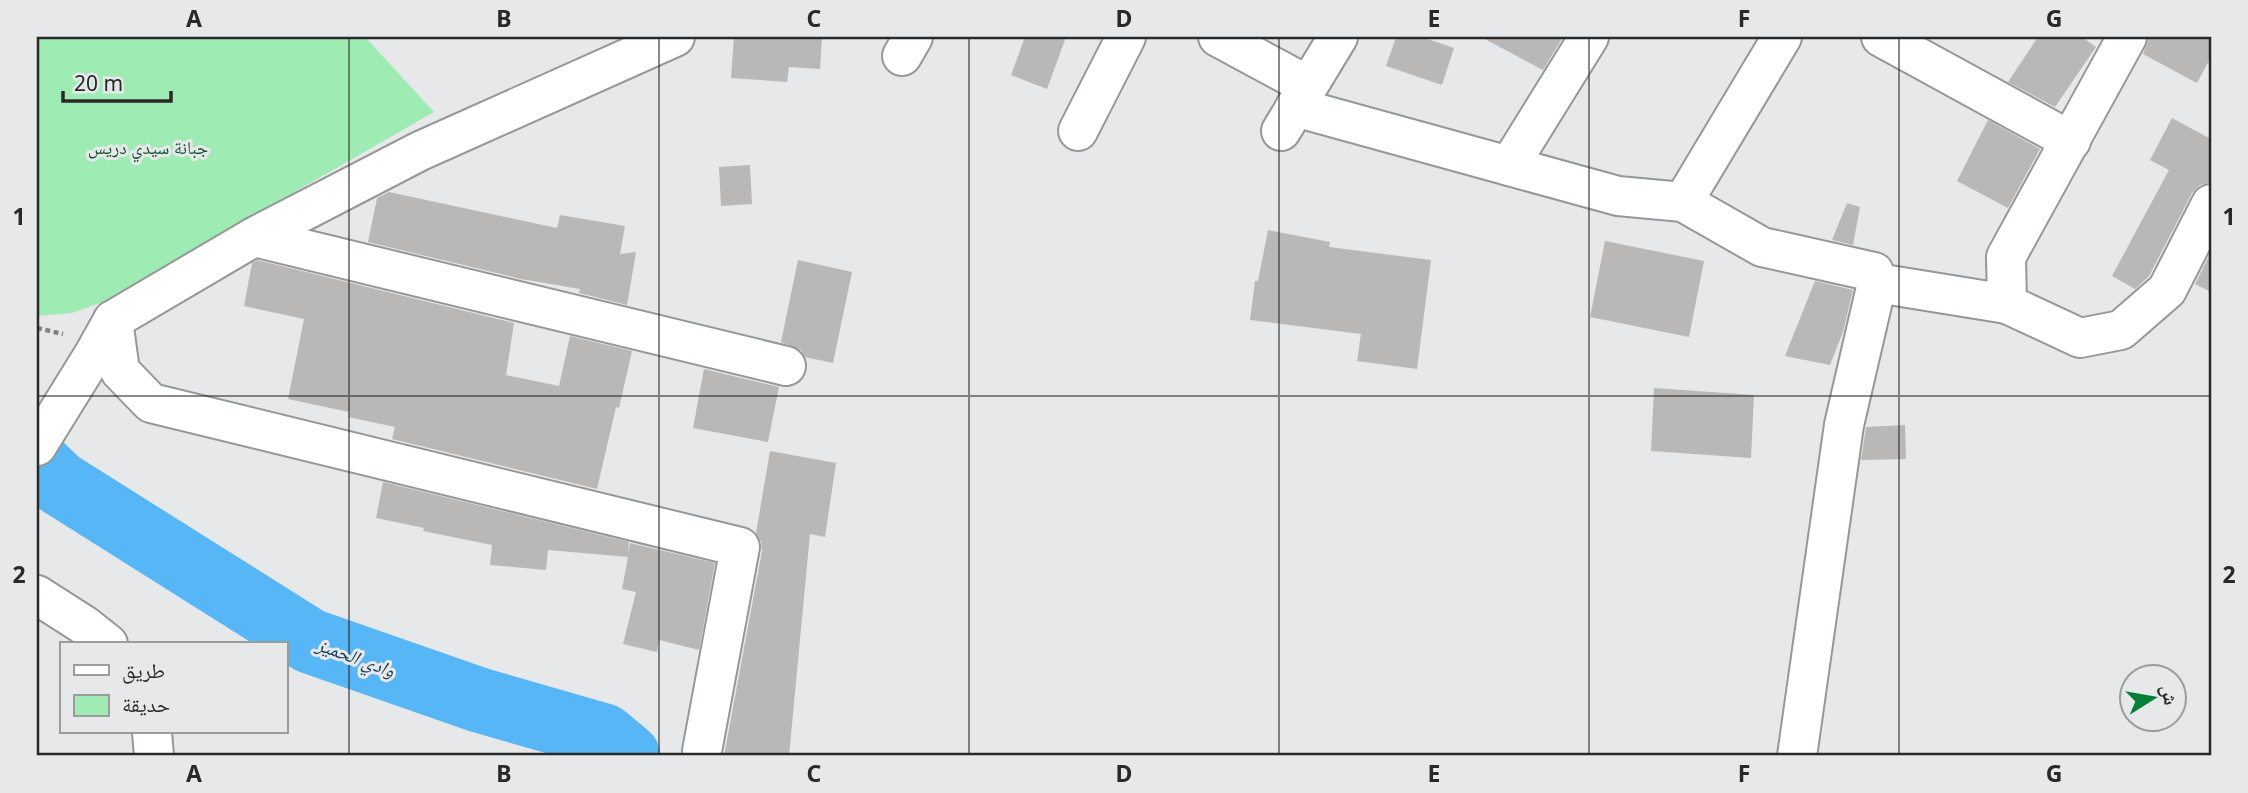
<svg xmlns="http://www.w3.org/2000/svg" width="2248" height="793" viewBox="0 0 2248 793" font-family="'Noto Sans','Noto Naskh Arabic',sans-serif">
<rect width="100%" height="100%" fill="#e6e8ea"/>
<!-- green -->
<path fill="#9eecb3" d="M37 37H365L434 112 103 302 72 313 37 316Z"/>
<g fill="none" stroke-linecap="round" stroke-linejoin="round">
<!-- river -->
<path stroke="#56b6f6" stroke-width="65" d="M37 462 59 483 310 641 479 700 604 736 628 756"/>
</g>
<!-- building -->
<g fill="#bab8b6">
<path d="M734 37H822L820 69 789 67 787 82 731 78Z"/>
<path d="M1025 37H1066L1047 89 1011 75Z"/>
<path d="M1396 37H1422L1454 48 1442 85 1386 66Z"/>
<path d="M1481 37H1563L1543 70Z"/>
<path d="M2038 37H2082L2096 47 2055 107 2008 82Z"/>
<path d="M2149 37H2211V57L2197 83 2143 54Z"/>
<path d="M2172 118 2211 139V182L2200 185 2192 193 2149 276 2135 289 2112 276 2169 170 2150 160Z"/>
<path d="M1988 120 2040 149 2008 208 1957 181Z"/>
<path d="M750 165 752 204 721 206 719 167Z"/>
<path d="M389 192 557 228 560 215 625 226 620 254 636 252 627 305 579 293 580 289 521 279 368 242 377 198Z"/>
<path d="M1847 203 1860 207 1853 245 1832 240Z"/>
<path d="M1268 230 1330 242 1329 247 1431 260 1417 369 1357 361 1361 334 1250 320 1255 281H1258Z"/>
<path d="M1605 241 1704 261 1689 337 1590 317Z"/>
<path d="M2211 252V292L2195 284Z"/>
<path d="M257 260 514 323 506 375 559 386 570 336 632 351 619 408 616 407 597 489 392 439 395 427 348 417 349 412 288 399 304 319 244 306 252 263Z"/>
<path d="M798 260 852 272 833 363 805 357 801 350 781 342Z"/>
<path d="M1815 281 1853 290 1843 332 1830 365 1785 356Z"/>
<path d="M704 369 779 387 768 442 693 428Z"/>
<path d="M1654 388 1754 395 1751 458 1651 451Z"/>
<path d="M1905 425 1906 459 1861 460 1866 427Z"/>
<path d="M770 451 836 463 825 537 810 534 789 756H724L762 551 761 541 756 533Z"/>
<path d="M383 482 629 542 628 553 630 543 715 563 699 650 659 640 657 652 623 644 636 592 622 589 628 557 548 550 546 570 490 565 492 545 423 531 424 528 376 518Z"/>
</g>
<g fill="none" stroke-linecap="round" stroke-linejoin="round">
<defs>
<g id="minor">
<path d="M1218 37 1307 85"/>
<path d="M1589 37 1509 166 1618 196 1683 202 1762 247 1874 272 1877 283 1844 425 1797 756"/>
<path d="M1881 37 2071 141"/>
<path d="M2127 37 2006 257 2007 304 2080 338 2121 330 2167 290 2211 204"/>
<path d="M902 56 913 37"/>
<path d="M1295 107 1509 166"/>
<path d="M1078 131 1126 37"/>
<path d="M1281 131 1338 37"/>
<path d="M1683 202 1782 37"/>
<path d="M254 237 786 366"/>
<path d="M1877 283 2007 304"/>
<path d="M113 320 120 371 151 403 740 547 702 751"/>
<path d="M37 446 94 354 113 320 254 237 420 151 675 37"/>
<path d="M37 595 84 625 108 644"/>
<path d="M152 732 154 756"/>
</g>
</defs>
<!-- minor casing -->
<use href="#minor" stroke="#959798" stroke-width="42"/>
<!-- path -->
<path stroke="#808182" stroke-width="4.5" stroke-dasharray="5 3.5" stroke-linecap="butt" d="M37 328 63 334"/>
<!-- minor -->
<use href="#minor" stroke="#fff" stroke-width="38"/>
</g>
<!-- grid -->
<path fill="none" stroke="#29292a" stroke-width="2" stroke-opacity="0.55" d="M349 37V756M659 37V756M969 37V756M1279 37V756M1589 37V756M1899 37V756M37 396H2211"/>
<g text-anchor="middle" stroke-width="6" stroke-linejoin="round" paint-order="stroke">
<!-- park labels -->
<g font-size="18" fill="#0f552b" stroke="#e6e8ea">
<text x="148" y="154">جبانة سيدي دريس</text>
</g>
<!-- water labels -->
<g font-size="19" font-style="italic" fill="#143d57" stroke="#e6e8ea">
<text transform="translate(356 657) rotate(20)" y="7">وادي الحميز</text>
</g>
</g>
<!-- border -->
<rect width="2248" height="793" fill="none" stroke="#e6e8ea" stroke-width="77"/>
<!-- legend -->
<rect x="60" y="642" width="228" height="91" fill="#e6e8ea" stroke="#9a9c9d" stroke-width="2"/>
<rect x="74" y="665" width="35" height="10" fill="#ffffff" stroke="#9a9c9d" stroke-width="2"/>
<text x="122" y="678" font-size="21" fill="#29292a">طريق</text>
<rect x="74" y="695" width="35" height="21" fill="#9eecb3" stroke="#9a9c9d" stroke-width="2"/>
<text x="122" y="712" font-size="21" fill="#29292a">حديقة</text>
<!-- north arrow -->
<g transform="translate(2153 698) rotate(79)"><circle r="33" fill="#e6e8ea" stroke="#9a9c9d" stroke-width="2"/>
<path d="M0-5L12 26L0 18L-12 26Z" fill="#047f38"/>
<text y="-10" font-size="19" font-weight="bold" text-anchor="middle" fill="#29292a">ش</text>
</g>
<!-- scale -->
<path d="M63 91v10h108v-10" fill="none" stroke="#29292a" stroke-width="3.5"/>
<text x="74" y="91" font-size="21" fill="#29292a" stroke="#e6e8ea" stroke-width="5" paint-order="stroke">20 m</text>
<rect x="38" y="38" width="2172" height="716" fill="none" stroke="#29292a" stroke-width="2.5"/>
<g font-size="23" text-anchor="middle" font-weight="bold" fill="#29292a">
<text x="194" y="27">A</text>
<text x="504" y="27">B</text>
<text x="814" y="27">C</text>
<text x="1124" y="27">D</text>
<text x="1434" y="27">E</text>
<text x="1744" y="27">F</text>
<text x="2054" y="27">G</text>
<text x="19" y="225">1</text>
<text x="2229" y="225">1</text>
<text x="19" y="583">2</text>
<text x="2229" y="583">2</text>
<text x="194" y="782">A</text>
<text x="504" y="782">B</text>
<text x="814" y="782">C</text>
<text x="1124" y="782">D</text>
<text x="1434" y="782">E</text>
<text x="1744" y="782">F</text>
<text x="2054" y="782">G</text>
</g>
</svg>
